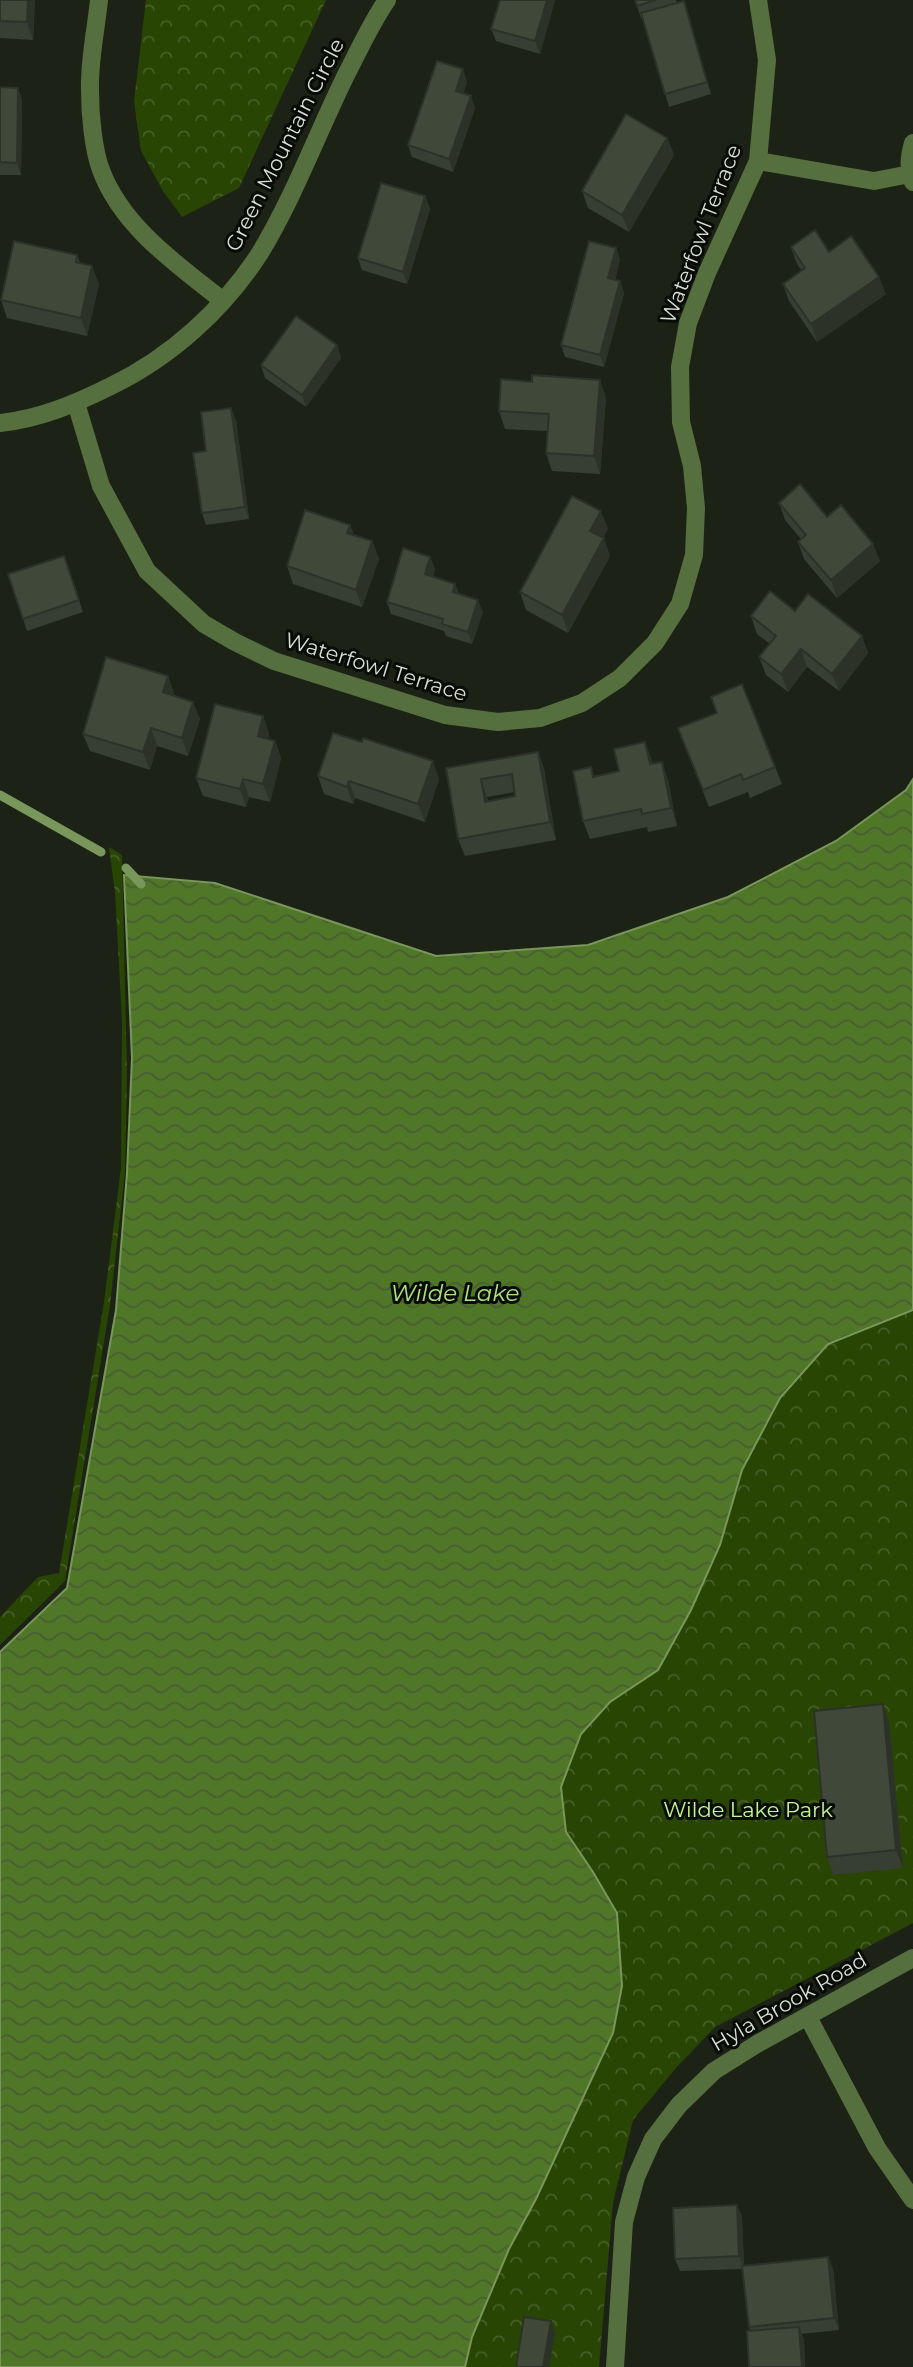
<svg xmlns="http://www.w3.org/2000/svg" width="913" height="2367" viewBox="0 0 913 2367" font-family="Montserrat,sans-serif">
<defs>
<pattern id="forest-crowns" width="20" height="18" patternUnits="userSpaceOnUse" patternTransform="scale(1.75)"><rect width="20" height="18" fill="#284503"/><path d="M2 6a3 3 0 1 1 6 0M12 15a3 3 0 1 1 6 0" fill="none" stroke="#465f27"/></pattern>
<pattern id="water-waves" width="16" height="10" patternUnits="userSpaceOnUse" patternTransform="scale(1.75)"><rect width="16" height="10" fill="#507727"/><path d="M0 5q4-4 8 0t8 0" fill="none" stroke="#485d34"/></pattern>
</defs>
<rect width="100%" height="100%" fill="#1c2316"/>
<!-- forest -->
<g fill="url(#forest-crowns)">
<path d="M146 0H326L239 188 182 217 163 191 141 151 134 101Z"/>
<path d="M109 847 122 855 127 1073 125 1172 110 1305 65 1581 0 1645V1617L38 1577 59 1573 104 1302 121 1168 122 1020 115 893Z"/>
<path d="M913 1310V1923L715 2027 676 2068 633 2120 613 2203 599 2367H465L472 2337 509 2249 536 2199 567 2128 616 1913 593 1872 566 1832 561 1787 581 1734 610 1702 658 1670 691 1610 720 1545 742 1470 780 1398 828 1344Z"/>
</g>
<!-- water -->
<path fill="url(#water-waves)" stroke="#79965b" stroke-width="2" d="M913 779V1310L828 1344 780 1398 742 1470 720 1545 691 1610 658 1670 610 1702 581 1734 561 1787 566 1832 593 1872 617 1913 622 1986 613 2033 536 2199 509 2249 472 2337 465 2367H0V1652L67 1588 116 1310 127 1173 132 1058 124 875 215 883 436 956 588 945 728 897 836 841 906 790Z"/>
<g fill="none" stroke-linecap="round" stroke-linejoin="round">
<!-- stream -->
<g stroke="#79965b" stroke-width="9">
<path d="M0 795 101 852"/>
<path d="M126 868 141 884"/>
</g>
<!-- minor -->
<g stroke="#55703e" stroke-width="18">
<path d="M99 0C96 30 89 61 90 90 90 113 93 149 101 170 122 227 178 265 223 301"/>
<path d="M913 143C909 157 908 168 913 182"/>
<path d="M758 161 874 181 910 174"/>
<path d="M76 403 101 486 147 571 204 624 235 642 274 661 445 715 498 722 540 718 582 703 620 678 655 643 680 604 694 555 696 508 692 466 681 422 680 367 688 323 707 273 758 161 767 60 758 0"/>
<path d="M0 423C39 419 75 404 111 386 171 357 224 309 260 253 294 197 317 134 346 75 359 50 371 23 387 0"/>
<path d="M808 2017 877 2148 913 2200"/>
<path d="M615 2367 624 2222 636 2177 653 2139 679 2105 714 2071 757 2044 913 1958"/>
</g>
</g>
<!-- wall -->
<g fill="#373e32" fill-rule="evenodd">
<path d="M0 0H35L33 40 0 38Z"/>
<path d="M500 0H555L540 54 496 41 491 29Z"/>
<path d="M635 0H676L677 3 684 1 711 94 669 107 643 18H641Z"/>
<path d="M467 82 463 94 475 108 453 172 412 157 408 145Z"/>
<path d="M0 87 18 88 22 100 21 175H0Z"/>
<path d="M667 138 674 155 629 232 588 208 582 191Z"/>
<path d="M425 196 430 209 407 284 362 270 358 258Z"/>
<path d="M791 247 829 252 886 294 817 342 789 301 783 284 802 271 797 264Z"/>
<path d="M616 248 620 260 615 280 624 293 604 367 565 357 561 345Z"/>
<path d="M77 255 80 263 99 284 87 336 7 318 1 300Z"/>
<path d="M337 345 341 358 306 407 265 378 261 365Z"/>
<path d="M606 397 600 474 552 471 546 453 547 431 505 429 499 411Z"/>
<path d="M236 420 249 519 206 525 202 513 206 451Z"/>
<path d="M779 503 827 517 880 561 837 598 804 559 798 542 801 539 785 520Z"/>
<path d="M350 525 354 535 372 541 379 559 362 607 293 584 287 566Z"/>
<path d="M608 529 603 538 610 556 568 633 526 610 520 592Z"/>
<path d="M64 556 83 612 27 631 8 574Z"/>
<path d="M430 557 435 569 433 577 455 584 459 594 483 612 472 644 446 636 444 631 391 614 387 602Z"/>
<path d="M795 611 862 636 868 653 839 691 807 667 788 692 766 675 759 657 770 644 757 634 751 616Z"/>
<path d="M168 676 174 694V695L200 719 188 756 157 746 150 770 90 751 83 734Z"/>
<path d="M263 716 269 734 268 739 275 741 281 758 270 802 249 797 246 807 203 796 196 778Z"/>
<path d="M678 728 775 767 782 784 750 798 748 792 709 807Z"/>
<path d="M362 742 439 779 425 822 355 798 353 804 324 794 318 776Z"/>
<path d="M645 742 652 764 668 780 677 826 648 832 647 827 590 839 583 821 591 767 594 776 619 771Z"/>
<path d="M538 752 544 769 556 840 465 856 458 839 446 768ZM515 792V796L488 801 487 797Z"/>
<path d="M883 1704 889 1722 903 1868 833 1875 827 1857Z"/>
<path d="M737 2205 742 2217 744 2266 828 2257 833 2269 839 2330 801 2334 804 2340 805 2367H749L750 2331 749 2327 743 2269 680 2271 675 2259Z"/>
</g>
<!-- shaded-wall -->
<g fill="#2d3229">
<path d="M28 0H35L33 40 27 22Z"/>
<path d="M547 0H555L540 54 535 41Z"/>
<path d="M684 1 688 13 711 94 707 82Z"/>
<path d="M463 69 467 82 460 103 456 91Z"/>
<path d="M18 88 22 100 21 175 17 163Z"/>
<path d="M471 96 475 108 453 172 449 159Z"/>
<path d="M667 138 674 155 629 232 622 215Z"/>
<path d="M425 196 430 209 407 284 403 272Z"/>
<path d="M616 248 620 260 612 290 608 278Z"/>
<path d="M92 266 99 284 87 336 81 318Z"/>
<path d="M879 277 886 294 817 342 811 324Z"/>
<path d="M620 281 624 293 604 367 600 355Z"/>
<path d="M337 345 341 358 306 407 302 395Z"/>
<path d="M600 380 606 397 600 474 594 456Z"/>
<path d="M231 408 236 420 249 519 245 507Z"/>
<path d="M601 511 608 529 597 549 590 531Z"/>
<path d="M350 525 356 542 347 533Z"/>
<path d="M604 538 610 556 568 633 562 615Z"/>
<path d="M372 541 379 559 362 607 356 590Z"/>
<path d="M873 544 880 561 837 598 831 580Z"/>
<path d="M430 557 435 569 430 586 425 574Z"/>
<path d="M455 584 460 596 453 592Z"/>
<path d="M478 600 483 612 472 644 468 632Z"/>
<path d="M862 636 868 653 839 691 832 674Z"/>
<path d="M801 649 807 667 788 692 781 674Z"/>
<path d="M168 676 174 694 169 710 163 692Z"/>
<path d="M193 702 200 719 188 756 182 738Z"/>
<path d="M263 716 269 734 264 754 258 736Z"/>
<path d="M151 728 157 746 150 770 143 752Z"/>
<path d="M275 741 281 758 270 802 263 784Z"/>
<path d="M645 742 652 760 656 782 650 764Z"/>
<path d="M538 752 544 769 556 840 550 822Z"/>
<path d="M433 761 439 779 425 822 418 804Z"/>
<path d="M662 762 668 780 677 826 671 808Z"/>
<path d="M243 779 249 797 246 807 240 789Z"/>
<path d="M481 779 487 797 491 819 485 802Z"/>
<path d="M349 781 355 798 353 804 347 787Z"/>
<path d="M883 1704 889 1722 903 1868 896 1850Z"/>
<path d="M737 2205 742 2217 744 2269 739 2256Z"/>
<path d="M828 2257 833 2269 839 2330 834 2318Z"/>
<path d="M551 2321 555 2334 549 2367H543Z"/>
<path d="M799 2327 804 2340 805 2367H802Z"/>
</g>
<!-- building -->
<g fill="#40483a" stroke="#2d3229" stroke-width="2" fill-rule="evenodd">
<path d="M0 0H28L27 22 0 21Z"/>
<path d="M500 0H547L535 41 491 29Z"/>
<path d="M635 0H656L637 6Z"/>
<path d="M684 1 707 82 665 94 641 13Z"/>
<path d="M437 61 463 69 456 91 471 96 449 159 408 145Z"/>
<path d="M0 87 18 88 17 163 0 162Z"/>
<path d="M626 114 667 138 622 215 582 191Z"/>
<path d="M381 183 425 196 403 272 358 258Z"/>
<path d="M815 230 829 252 851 236 879 277 811 324 783 284 805 268 791 247Z"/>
<path d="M14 241 77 255 76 262 92 266 81 318 1 300Z"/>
<path d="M589 241 616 248 608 278 620 281 600 355 561 345Z"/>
<path d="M296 316 337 345 302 395 261 365Z"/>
<path d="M532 375 600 380 594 456 546 453 549 414 499 411 501 379 532 382Z"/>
<path d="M231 408 245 507 202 513 193 453 206 451 201 412Z"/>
<path d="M800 484 827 517 841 505 873 544 831 580 798 542 806 535 779 503Z"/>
<path d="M572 496 601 511 590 531 604 538 562 615 520 592Z"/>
<path d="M305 510 350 525 347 533 372 541 356 590 287 566Z"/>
<path d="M403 548 430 557 425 574 455 584 453 592 478 600 468 632 442 624 443 619 387 602Z"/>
<path d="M64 556 79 600 23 619 8 574Z"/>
<path d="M770 591 795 611 808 594 862 636 832 674 801 649 781 674 759 657 776 636 751 616Z"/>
<path d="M106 657 168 676 163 692 193 702 182 738 151 728 143 752 83 734Z"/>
<path d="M742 684 775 767 743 780 741 774 703 790 678 728 717 713 711 697Z"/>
<path d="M215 704 263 716 258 736 275 741 263 784 243 779 240 789 196 778Z"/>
<path d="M333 733 362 742 363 738 433 761 418 804 349 781 347 787 318 776Z"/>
<path d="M645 742 650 764 662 762 671 808 642 814 641 809 583 821 573 771 591 767 593 777 619 771 614 749Z"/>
<path d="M538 752 550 822 458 839 446 768ZM512 774 515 796 485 802 481 779Z"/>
<path d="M883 1704 896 1850 827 1857 814 1711Z"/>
<path d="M737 2205 739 2256 675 2259 673 2208Z"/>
<path d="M828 2257 834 2318 749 2327 742 2266Z"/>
<path d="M524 2317 551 2321 543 2367H516Z"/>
<path d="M799 2327 802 2367H749L747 2331Z"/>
</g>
<g text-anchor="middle" stroke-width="6" stroke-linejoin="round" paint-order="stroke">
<!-- street labels -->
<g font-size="21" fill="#d8ded5" stroke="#080b06">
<text transform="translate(285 145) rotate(-63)" y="7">Green Mountain Circle</text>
<text transform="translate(701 234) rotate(-69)" y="7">Waterfowl Terrace</text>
<text transform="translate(376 667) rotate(17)" y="7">Waterfowl Terrace</text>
<text transform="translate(789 2002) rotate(-30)" y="7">Hyla Brook Road</text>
</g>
<!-- park labels -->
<g font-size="21" fill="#c0f98f" stroke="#080b06">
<text x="748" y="1817">Wilde Lake Park</text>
</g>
<!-- water labels -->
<g font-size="23" font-style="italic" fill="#ace47b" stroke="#080b06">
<text x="455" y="1301">Wilde Lake</text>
</g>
</g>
</svg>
